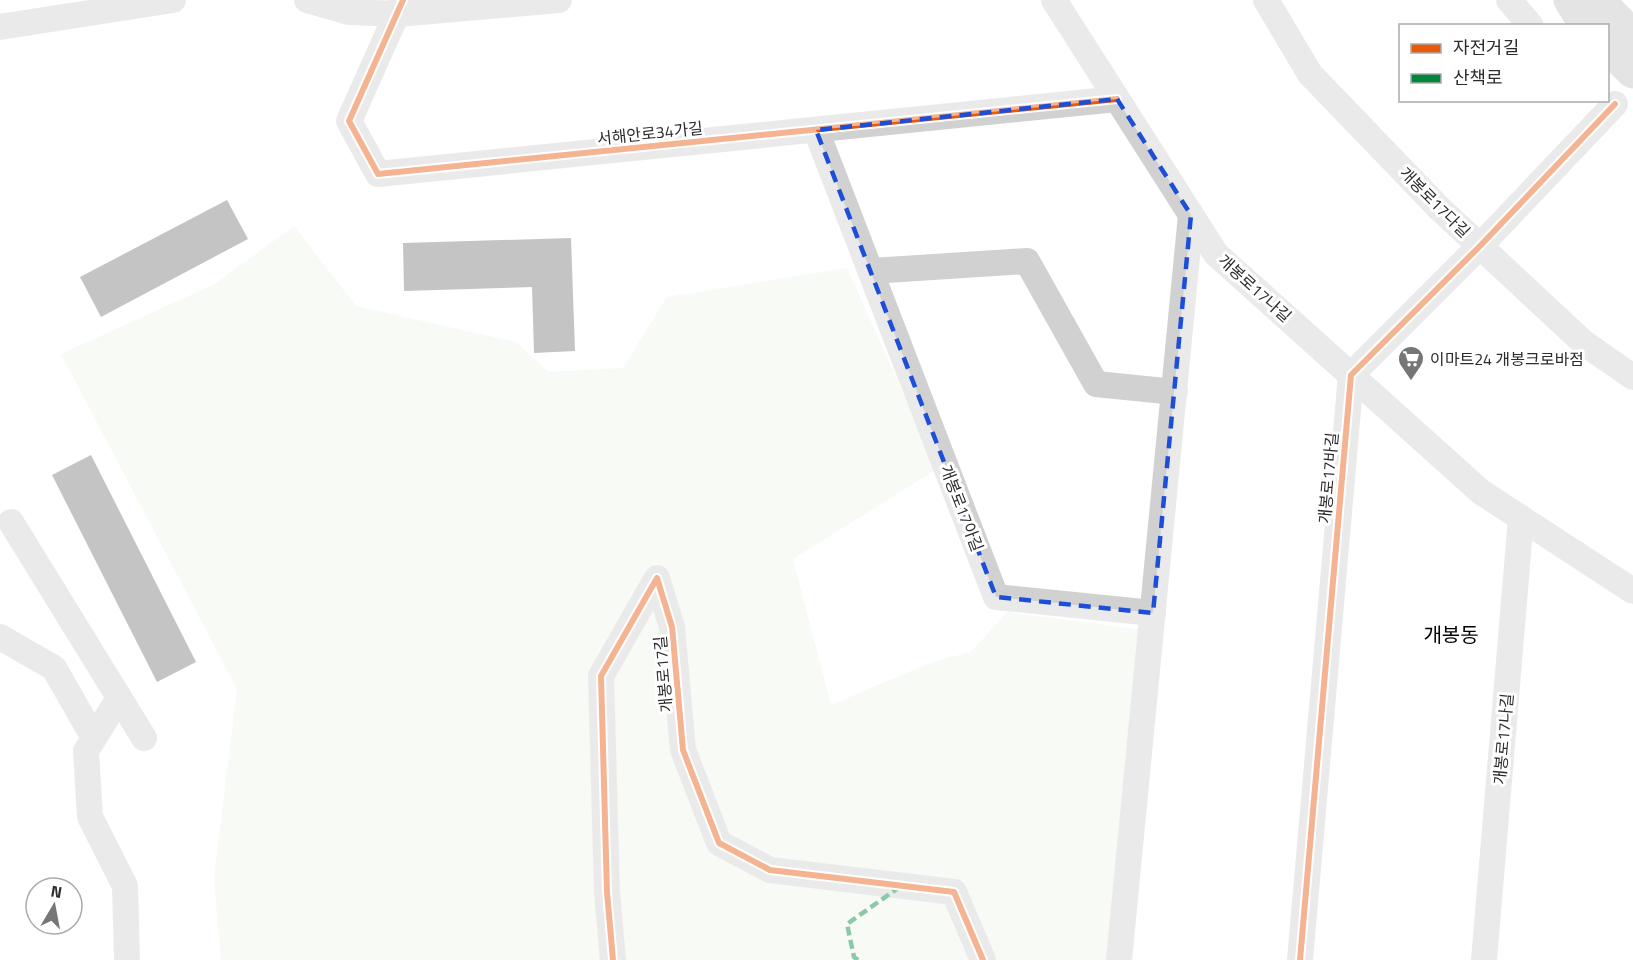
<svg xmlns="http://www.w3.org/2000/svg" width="1633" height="960" viewBox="0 0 1633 960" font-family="'Titillium Web','Noto Sans KR',sans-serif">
<rect width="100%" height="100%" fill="#fff"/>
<!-- green -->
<path fill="#eff3eb" d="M294 226 356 306 516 342 548 372 623 368 667 297 847 268 937 469 793 559 831 705 932 662 971 652 1007 612 1151 631 1119 960H221L214 878 237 689 61 354 215 284Z"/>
<!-- building -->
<g fill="#7d7d7d">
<path d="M227 200 248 239 101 317 80 277Z"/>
<path d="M571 238 575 351 534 353 532 287 404 291 403 243Z"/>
<path d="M91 455 196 662 157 682 52 475Z"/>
</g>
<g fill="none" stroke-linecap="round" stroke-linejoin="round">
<!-- minor -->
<g stroke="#d1d1d1" stroke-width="26">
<path d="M307 0 349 12 398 14 559 0"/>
<path d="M403 0 349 121 378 174 1117 99"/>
<path d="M1054 0 1216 254 1481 492 1633 591"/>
<path d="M1266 0 1310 74 1439 208 1584 343 1633 377"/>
<path d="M1509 0 1531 26"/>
<path d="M0 27 173 0"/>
<path d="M816 130 996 597 1153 613"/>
<path d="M871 271 1027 261 1096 384 1175 392"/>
<path d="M11 522 144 738"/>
<path d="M0 637 54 668 94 738"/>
<path d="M119 698 86 751 90 817 125 886 127 960"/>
<path d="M613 960 607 892 601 676 657 578 672 627 683 750 719 843 770 870 954 892 983 960"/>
<path d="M1119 960 1191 215"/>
<path d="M1300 960 1351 375 1480 246 1615 104"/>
<path d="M1484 960 1521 518"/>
</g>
<!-- major -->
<g stroke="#c4c4c4" stroke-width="33">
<path d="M1570 0 1586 26"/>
<path d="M1598 0 1633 36"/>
<path d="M1608 48 1633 72"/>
</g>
<!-- quiet -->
<path stroke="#00873e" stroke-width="4.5" stroke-dasharray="9 4.5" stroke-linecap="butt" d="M858 960 854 957 847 924 901 886"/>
<defs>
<g id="cycleway">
<path d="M403 0 349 121 378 174 1117 99"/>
<path d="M613 960 607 892 601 676 657 578 672 627 683 750 719 843 770 870 954 892 983 960"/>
<path d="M1300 960 1351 375 1480 246 1615 104"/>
</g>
</defs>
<!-- cycleway casing -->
<use href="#cycleway" stroke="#fff" stroke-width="10"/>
<!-- cycleway -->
<use href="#cycleway" stroke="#e8590c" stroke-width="6"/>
</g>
<!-- marked area -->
<path d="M0 0H1633V960H0ZM1117 99 1191 215 1153 613 996 597 816 130Z" fill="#fff" fill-opacity=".55" fill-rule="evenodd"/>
<path fill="none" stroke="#1d4ed8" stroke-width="4.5" stroke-dasharray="12 8" stroke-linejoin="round" d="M1117 99 1191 215 1153 613 996 597 816 130Z"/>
<!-- icons -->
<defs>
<symbol id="supermarket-pin" viewBox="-11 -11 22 30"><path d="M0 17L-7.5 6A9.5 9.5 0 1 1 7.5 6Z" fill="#767676" stroke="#fff"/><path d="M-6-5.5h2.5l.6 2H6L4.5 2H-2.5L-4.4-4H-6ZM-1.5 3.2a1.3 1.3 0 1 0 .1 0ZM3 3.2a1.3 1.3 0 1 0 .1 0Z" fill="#fff"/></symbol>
</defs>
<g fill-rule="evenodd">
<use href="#supermarket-pin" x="1396" y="344" width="30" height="40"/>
</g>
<g text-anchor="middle" stroke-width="6" stroke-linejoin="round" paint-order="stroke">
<!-- street labels -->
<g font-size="16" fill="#2c2c2c" stroke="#fff">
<text transform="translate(650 133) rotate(-6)" y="6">서해안로34가길</text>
<text transform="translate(1435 202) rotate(45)" y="6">개봉로17다길</text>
<text transform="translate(1255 288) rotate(42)" y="6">개봉로17나길</text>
<text transform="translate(1328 478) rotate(-85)" y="6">개봉로17바길</text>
<text transform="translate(962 508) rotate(69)" y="6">개봉로17아길</text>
<text transform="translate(663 674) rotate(-95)" y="6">개봉로17길</text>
<text transform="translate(1503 739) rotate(-85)" y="6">개봉로17나길</text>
</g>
<!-- poi labels -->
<g font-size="16" fill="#2c2c2c" stroke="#fff" text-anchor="start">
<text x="1430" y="365">이마트24 개봉크로바점</text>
</g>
<!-- quarter labels -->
<g font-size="20" fill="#000" stroke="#fff">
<text x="1451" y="642">개봉동</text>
</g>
</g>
<!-- legend -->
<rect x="1399" y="24" width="210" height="78" fill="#ffffff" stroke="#ababab" stroke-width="1.5"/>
<rect x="1411" y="44" width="30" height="9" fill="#e8590c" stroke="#ababab" stroke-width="1.5"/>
<text x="1453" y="54" font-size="18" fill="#2c2c2c">자전거길</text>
<rect x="1411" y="74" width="30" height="9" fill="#00873e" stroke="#ababab" stroke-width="1.5"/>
<text x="1453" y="84" font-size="18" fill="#2c2c2c">산책로</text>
<!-- north arrow -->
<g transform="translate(54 906) rotate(10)"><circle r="28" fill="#ffffff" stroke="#ababab" stroke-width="1.5"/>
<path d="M0-4.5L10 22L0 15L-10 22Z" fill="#767676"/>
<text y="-9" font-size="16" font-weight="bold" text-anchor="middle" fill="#2c2c2c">N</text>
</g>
</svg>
